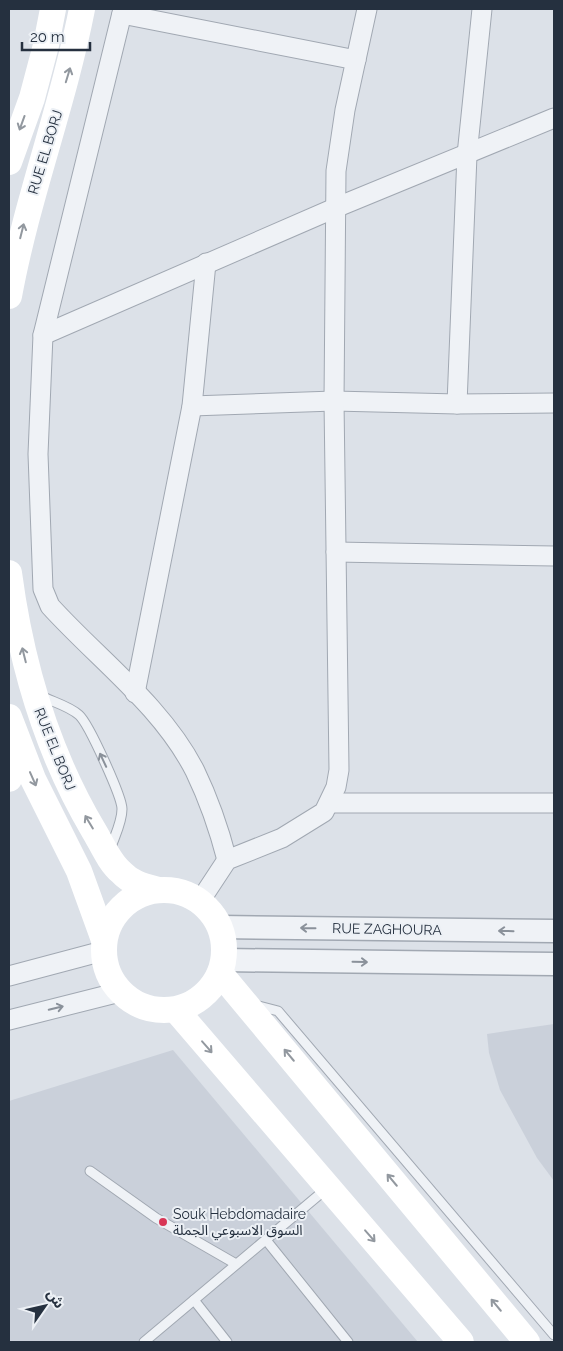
<svg xmlns="http://www.w3.org/2000/svg" width="563" height="1351" viewBox="0 0 563 1351" font-family="Raleway,'Noto Sans Arabic',sans-serif">
<rect width="100%" height="100%" fill="#dce1e8"/>
<!-- built -->
<g fill="#cad0da">
<path d="M554 1024V1181L537 1158 500 1090 489 1053 487 1034Z"/>
<path d="M173 1050 418 1342H9V1101Z"/>
</g>
<g fill="none" stroke-linecap="round" stroke-linejoin="round">
<defs>
<g id="service">
<path d="M41 696C53 702 69 706 79 715 89 724 122 797 122 809 122 823 114 837 110 850"/>
<path d="M255 1005 278 1011 554 1335"/>
<path d="M90 1171 156 1218 236 1264"/>
<path d="M266 1240 348 1342"/>
<path d="M194 1300 227 1342"/>
<path d="M144 1342 326 1189"/>
</g>
<g id="minor">
<path d="M123 9 43 335 38 454 43 589 50 606C98 659 162 706 195 771 209 800 219 829 227 860"/>
<path d="M122 14 356 60"/>
<path d="M43 335 335 208 554 118"/>
<path d="M457 404 467 155 482 9"/>
<path d="M192 406 334 401 457 404 554 403"/>
<path d="M336 552 554 556"/>
<path d="M135 693 192 406 206 263"/>
<path d="M330 803H554"/>
<path d="M200 901 227 860 282 838 324 812 336 787 339 770 334 401 336 171 345 110 367 9"/>
<path d="M9 976 103 951"/>
<path d="M9 1020 120 992"/>
</g>
<g id="tertiary">
<path d="M220 927 554 931"/>
<path d="M224 960 554 964"/>
</g>
</defs>
<!-- service casing -->
<use href="#service" stroke="#a1a8b2" stroke-width="11"/>
<!-- minor casing -->
<use href="#minor" stroke="#a1a8b2" stroke-width="21"/>
<!-- tertiary casing -->
<use href="#tertiary" stroke="#a1a8b2" stroke-width="25"/>
<!-- service -->
<use href="#service" stroke="#eff2f6" stroke-width="9"/>
<!-- minor -->
<use href="#minor" stroke="#eff2f6" stroke-width="19"/>
<!-- tertiary -->
<use href="#tertiary" stroke="#eff2f6" stroke-width="22"/>
<!-- secondary -->
<g stroke="#fff" stroke-width="26">
<path d="M9 162 32 98 46 45 53 9"/>
<path d="M9 296C27 198 63 106 82 9"/>
<path d="M9 573C21 664 47 752 94 831 102 844 109 862 121 872 131 883 144 886 158 890"/>
<path d="M9 717 33 779 79 871 104 940"/>
<path d="M9 779 13 736"/>
<circle cx="164" cy="950" r="60"/>
<path d="M220 973 527 1342"/>
<path d="M176 1010 461 1342"/>
</g>
</g>
<!-- one-way arrows -->
<defs><path id="oneway-shaft" d="M-6 0H5M1.5-3L5.5 0L1.5 3" fill="none" stroke-width="1.6" stroke-linecap="round" stroke-linejoin="round" transform="scale(1.25)"/></defs>
<g stroke="#92989f">
<use href="#oneway-shaft" transform="translate(68 75) rotate(-73)"/>
<use href="#oneway-shaft" transform="translate(22 123) rotate(110)"/>
<use href="#oneway-shaft" transform="translate(22 231) rotate(-76)"/>
<use href="#oneway-shaft" transform="translate(24 655) rotate(-104)"/>
<use href="#oneway-shaft" transform="translate(33 779) rotate(66)"/>
<use href="#oneway-shaft" transform="translate(89 822) rotate(-121)"/>
<use href="#oneway-shaft" transform="translate(207 1047) rotate(49)"/>
<use href="#oneway-shaft" transform="translate(289 1055) rotate(-130)"/>
<use href="#oneway-shaft" transform="translate(392 1180) rotate(-130)"/>
<use href="#oneway-shaft" transform="translate(370 1236) rotate(49)"/>
<use href="#oneway-shaft" transform="translate(496 1305) rotate(-130)"/>
</g>
<g stroke="#8a919a">
<use href="#oneway-shaft" transform="translate(103 760) rotate(-115)"/>
<use href="#oneway-shaft" transform="translate(308 928) rotate(-179)"/>
<use href="#oneway-shaft" transform="translate(506 931) rotate(-179)"/>
<use href="#oneway-shaft" transform="translate(360 962) rotate(1)"/>
<use href="#oneway-shaft" transform="translate(56 1008) rotate(-14)"/>
</g>
<!-- markers -->
<circle fill="#d83656" stroke="#ecf0f5" stroke-width="2" cx="163" cy="1222" r="5"/>
<g text-anchor="middle" stroke-width="4" stroke-linejoin="round" paint-order="stroke">
<!-- street labels -->
<g font-size="14" fill="#25303f" stroke="#ecf0f5">
<text transform="translate(45 152) rotate(-73)" y="5">RUE EL BORJ</text>
<text transform="translate(55 749) rotate(68)" y="5">RUE EL BORJ</text>
<text transform="translate(387 929) rotate(1)" y="5">RUE ZAGHOURA</text>
</g>
<!-- poi labels -->
<g font-size="14" fill="#25303f" stroke="#ecf0f5" text-anchor="start">
<text x="173" y="1219">Souk Hebdomadaire<tspan x="173" dy="16">السوق الاسبوعي الجملة</tspan></text>
</g>
</g>
<!-- border -->
<rect width="563" height="1351" fill="none" stroke="#25303f" stroke-width="20"/>
<!-- north arrow -->
<g transform="translate(45 1306) rotate(56)" stroke="#ecf0f5" stroke-width="4" paint-order="stroke">
<path d="M0-4L9 19L0 12L-9 19Z" fill="#25303f"/>
<text y="-8" font-size="14" font-weight="bold" text-anchor="middle" fill="#25303f">ش</text>
</g>
<!-- scale -->
<path d="M22 42v8h68v-8" fill="none" stroke="#25303f" stroke-width="2.5"/>
<text x="30" y="42" font-size="15" fill="#25303f" stroke="#ecf0f5" stroke-width="4" paint-order="stroke">20 m</text>
</svg>
